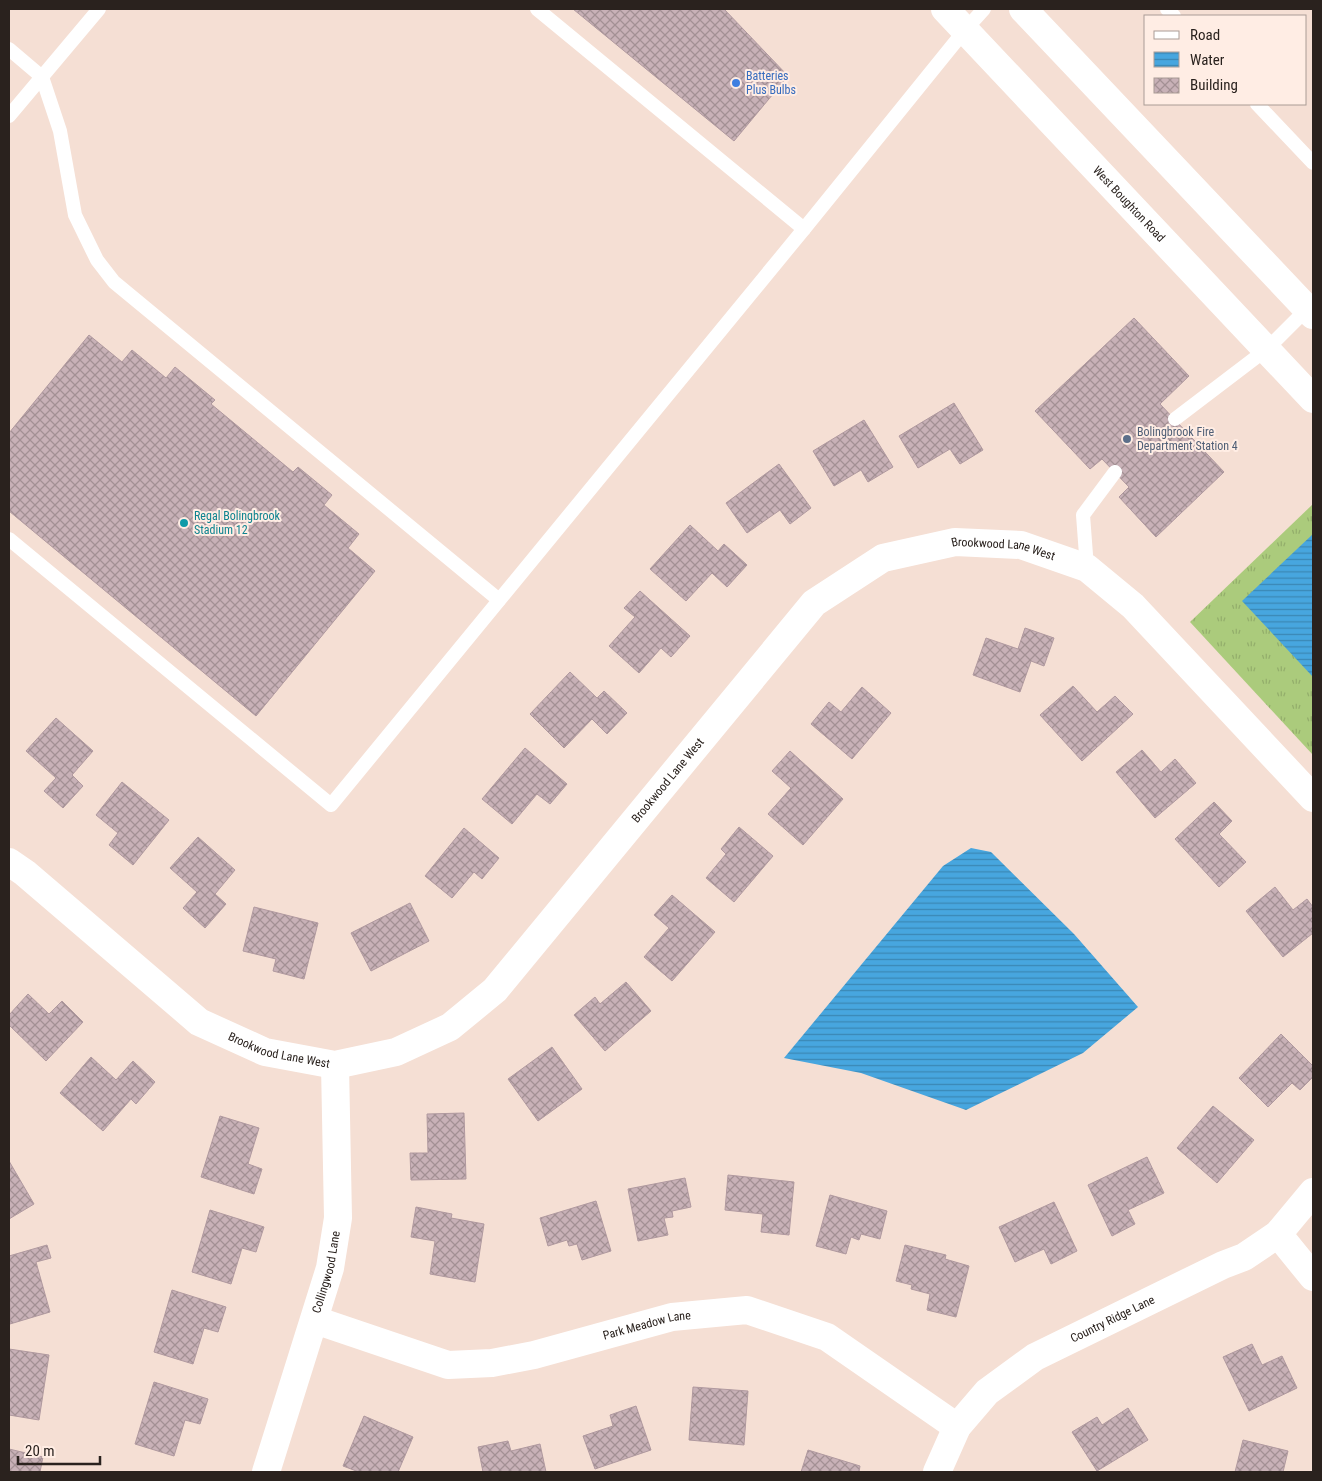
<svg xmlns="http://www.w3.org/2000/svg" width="1322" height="1481" viewBox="0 0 1322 1481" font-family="'Roboto Condensed',sans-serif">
<defs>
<pattern id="grass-tufts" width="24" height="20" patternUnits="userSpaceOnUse" patternTransform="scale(1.25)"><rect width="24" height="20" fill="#abcb7c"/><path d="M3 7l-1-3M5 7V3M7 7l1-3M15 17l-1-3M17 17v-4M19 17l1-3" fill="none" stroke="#93ae6b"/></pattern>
<pattern id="water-rules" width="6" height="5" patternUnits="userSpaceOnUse" patternTransform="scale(1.25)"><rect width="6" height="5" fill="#47a6df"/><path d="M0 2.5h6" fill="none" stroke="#3b87b4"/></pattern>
<pattern id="building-cross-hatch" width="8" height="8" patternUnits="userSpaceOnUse" patternTransform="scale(1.25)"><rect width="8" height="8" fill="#c8b1b7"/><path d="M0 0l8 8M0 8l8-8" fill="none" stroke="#a39094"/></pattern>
</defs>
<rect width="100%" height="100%" fill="#f5dfd4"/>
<!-- grass -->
<path fill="url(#grass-tufts)" d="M1313 504V755L1190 622Z"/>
<!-- water -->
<g fill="url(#water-rules)">
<path d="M1313 534V677L1242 601Z"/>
<path d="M971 848 991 852 1074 934 1138 1007 1083 1053 966 1110 861 1073 784 1058 943 866Z"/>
</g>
<!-- building -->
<g fill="url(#building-cross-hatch)" stroke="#b0999f">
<path d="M573 9H724L788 76 734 141Z"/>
<path d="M1134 318 1189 376 1160 404 1224 472 1156 537 1119 497 1129 487 1102 459 1090 469 1035 411Z"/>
<path d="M89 335 122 362 132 350 166 378 175 367 215 400 211 404 293 472 298 467 332 495 324 505 359 534 348 548 375 571 256 716 9 511V433Z"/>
<path d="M954 403 983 450 960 464 950 449 918 468 899 436Z"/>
<path d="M864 420 893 467 868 482 861 470 834 486 813 451Z"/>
<path d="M779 464 811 508 790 524 780 510 747 533 726 503Z"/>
<path d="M690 525 718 551 724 544 747 565 727 587 712 573 686 601 650 569Z"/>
<path d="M640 591 690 636 671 657 661 648 639 673 609 646 635 617 624 608Z"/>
<path d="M1025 628 1054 638 1044 666 1031 661 1020 692 973 675 986 638 1018 649Z"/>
<path d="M570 672 597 698 604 691 627 713 607 734 592 719 564 748 530 714Z"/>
<path d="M1073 686 1097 712 1115 696 1133 714 1082 761 1040 715Z"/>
<path d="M862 687 891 713 852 759 811 724 829 702 841 712Z"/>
<path d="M56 718 93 751 72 775 83 786 63 808 44 791 56 778 26 751Z"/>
<path d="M525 748 567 784 550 804 537 794 512 824 482 799Z"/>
<path d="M1142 750 1161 772 1175 759 1196 783 1155 818 1116 772Z"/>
<path d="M790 751 843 799 803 845 768 814 791 788 772 771Z"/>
<path d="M122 782 169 820 133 865 109 845 118 833 96 815Z"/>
<path d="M1214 802 1232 821 1219 834 1246 862 1219 887 1175 839Z"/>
<path d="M739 827 773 856 734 902 706 878 726 854 721 849Z"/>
<path d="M464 828 499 858 482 879 474 872 452 898 425 876Z"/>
<path d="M198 837 235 870 215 894 226 904 205 928 183 908 197 892 170 868Z"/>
<path d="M1275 887 1293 910 1307 899 1313 907V933L1283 957 1246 911Z"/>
<path d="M672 895 715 932 672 981 644 957 669 928 654 915Z"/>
<path d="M410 903 429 941 371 971 351 933Z"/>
<path d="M254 907 318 923 304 979 273 971 276 959 243 951Z"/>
<path d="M626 982 651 1011 605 1051 574 1015 595 997 600 1004Z"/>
<path d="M28 994 49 1014 62 1001 83 1022 46 1061 9 1025V1015Z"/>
<path d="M1281 1034 1313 1066V1077L1300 1090 1292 1083 1268 1107 1239 1078Z"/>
<path d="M552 1047 582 1089 538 1121 508 1079Z"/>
<path d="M91 1057 116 1080 133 1061 155 1082 136 1104 131 1099 103 1131 60 1093Z"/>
<path d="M1213 1106 1254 1140 1217 1183 1177 1148Z"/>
<path d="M464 1113 466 1179 411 1180 410 1153H428L427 1114Z"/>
<path d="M220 1116 259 1128 248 1164 262 1169 254 1194 201 1177Z"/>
<path d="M1147 1157 1164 1193 1128 1210 1135 1224 1112 1236 1088 1185Z"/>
<path d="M9 1161 34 1204 9 1219Z"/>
<path d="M728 1175 794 1182 789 1235 761 1232 763 1214 725 1210Z"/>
<path d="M685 1178 691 1207 672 1211 673 1217 664 1218 668 1235 638 1241 628 1189Z"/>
<path d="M830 1195 887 1211 880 1239 861 1234 859 1240 851 1237 846 1254 816 1246Z"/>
<path d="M596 1201 611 1251 582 1260 577 1244 569 1246 567 1240 548 1246 540 1218Z"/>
<path d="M1054 1202 1077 1251 1051 1264 1044 1249 1015 1262 999 1227Z"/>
<path d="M416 1207 452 1214 451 1218 484 1224 475 1282 430 1274 435 1241 411 1237Z"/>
<path d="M210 1210 264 1227 256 1252 242 1248 231 1284 192 1272Z"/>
<path d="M47 1245 51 1258 36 1262 50 1312 10 1324 9 1256Z"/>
<path d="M905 1245 946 1255 945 1259 969 1266 956 1317 927 1310 930 1294 911 1289 912 1285 896 1281Z"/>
<path d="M172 1290 226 1307 218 1332 204 1328 193 1364 154 1352Z"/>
<path d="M1252 1344 1262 1365 1282 1356 1297 1388 1249 1411 1223 1357Z"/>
<path d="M9 1349 49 1355 39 1420 9 1415Z"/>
<path d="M154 1382 208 1399 200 1424 185 1420 174 1456 135 1444Z"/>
<path d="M693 1387 748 1391 744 1445 689 1440Z"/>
<path d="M636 1406 651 1450 595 1469 583 1436 613 1426 610 1415Z"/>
<path d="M1128 1408 1148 1440 1097 1471 1072 1432 1097 1417 1102 1425Z"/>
<path d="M364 1416 413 1437 398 1472H359L343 1466Z"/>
<path d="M1243 1440 1288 1451 1283 1472H1235Z"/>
<path d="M508 1441 511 1451 540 1444 546 1472H483L478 1447Z"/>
<path d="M9 1449 43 1457 40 1472H9Z"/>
<path d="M808 1450 860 1466 859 1472H801Z"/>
</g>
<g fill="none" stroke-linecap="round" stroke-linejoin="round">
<!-- lane -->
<g stroke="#fff" stroke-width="14">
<path d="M537 9 804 229"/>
<path d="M1167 9 1174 16"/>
<path d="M9 49 42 77 60 131 75 215 97 260 114 282 499 600"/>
<path d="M1257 104 1313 163"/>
<path d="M9 116 99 9"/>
<path d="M1175 419 1267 349 1307 309"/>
<path d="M9 539 331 805 804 229 965 30 984 9"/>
<path d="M1087 568 1083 515 1115 472"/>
</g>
<!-- street -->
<g stroke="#fff" stroke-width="28">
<path id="s1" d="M9 862 25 873 199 1022 265 1052 335 1065 396 1052 450 1027 495 990 814 603 883 558 955 542 1021 545 1087 568 1133 606 1313 798"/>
<path d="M1278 1234 1313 1277"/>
<path id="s2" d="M315 1320 448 1365 492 1363 534 1355 672 1317 747 1310 827 1337 957 1427"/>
<path id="s3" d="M266 1472 330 1268 338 1218 335 1065"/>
<path id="s4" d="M937 1472 957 1427 987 1392 1035 1357 1223 1265 1244 1257 1278 1234 1313 1192"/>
</g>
<!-- secondary -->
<g stroke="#fff" stroke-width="28">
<path id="s5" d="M945 9 1313 399"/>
<path d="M1023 9 1313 315"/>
</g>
</g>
<!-- markers -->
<circle fill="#3f7fe0" stroke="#ffede4" stroke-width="2" cx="736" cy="83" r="5"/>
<circle fill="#5c6f8a" stroke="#ffede4" stroke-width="2" cx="1127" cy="439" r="5"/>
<circle fill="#0f9aa8" stroke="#ffede4" stroke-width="2" cx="184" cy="523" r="5"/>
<g text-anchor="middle" stroke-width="4" stroke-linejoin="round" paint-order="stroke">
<!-- shop labels -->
<g font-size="12" fill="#366cbe" stroke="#ffede4" text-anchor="start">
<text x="746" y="80">Batteries<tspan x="746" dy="14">Plus Bulbs</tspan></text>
</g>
<!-- street labels -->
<g font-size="12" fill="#2a221e" stroke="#ffede4">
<text dy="4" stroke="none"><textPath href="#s5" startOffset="268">West Boughton Road</textPath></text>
<text dy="4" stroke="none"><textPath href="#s1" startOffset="1279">Brookwood Lane West</textPath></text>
<text dy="4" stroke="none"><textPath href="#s1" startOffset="844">Brookwood Lane West</textPath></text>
<text dy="4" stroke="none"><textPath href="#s1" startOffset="334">Brookwood Lane West</textPath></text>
<text dy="4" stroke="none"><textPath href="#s3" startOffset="209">Collingwood Lane</textPath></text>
<text dy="4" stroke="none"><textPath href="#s4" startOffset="241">Country Ridge Lane</textPath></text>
<text dy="4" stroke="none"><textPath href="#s2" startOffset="344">Park Meadow Lane</textPath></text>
</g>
<!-- service labels -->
<g font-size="12" fill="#4e5e75" stroke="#ffede4" text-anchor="start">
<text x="1137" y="436">Bolingbrook Fire<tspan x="1137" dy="14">Department Station 4</tspan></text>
</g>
<!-- culture labels -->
<g font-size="12" fill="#0d838f" stroke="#ffede4" text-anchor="start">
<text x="194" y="520">Regal Bolingbrook<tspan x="194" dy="14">Stadium 12</tspan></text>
</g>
</g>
<!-- border -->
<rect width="1322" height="1481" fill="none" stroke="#2a221e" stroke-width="20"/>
<!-- legend -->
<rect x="1144" y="15" width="162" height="90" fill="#ffede4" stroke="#aa9c95"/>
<rect x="1154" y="31" width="25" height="8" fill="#ffffff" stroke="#aa9c95"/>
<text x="1190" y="40" font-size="15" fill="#2a221e">Road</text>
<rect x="1154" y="52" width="25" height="15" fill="url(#water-rules)" stroke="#aa9c95"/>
<text x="1190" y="65" font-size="15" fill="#2a221e">Water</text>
<rect x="1154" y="78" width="25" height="15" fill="url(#building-cross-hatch)" stroke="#aa9c95"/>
<text x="1190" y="90" font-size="15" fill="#2a221e">Building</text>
<!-- scale -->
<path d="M18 1456v8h82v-8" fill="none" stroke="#2a221e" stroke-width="2.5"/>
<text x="25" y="1456" font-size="15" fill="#2a221e" stroke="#ffede4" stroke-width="4" paint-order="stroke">20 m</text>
</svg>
